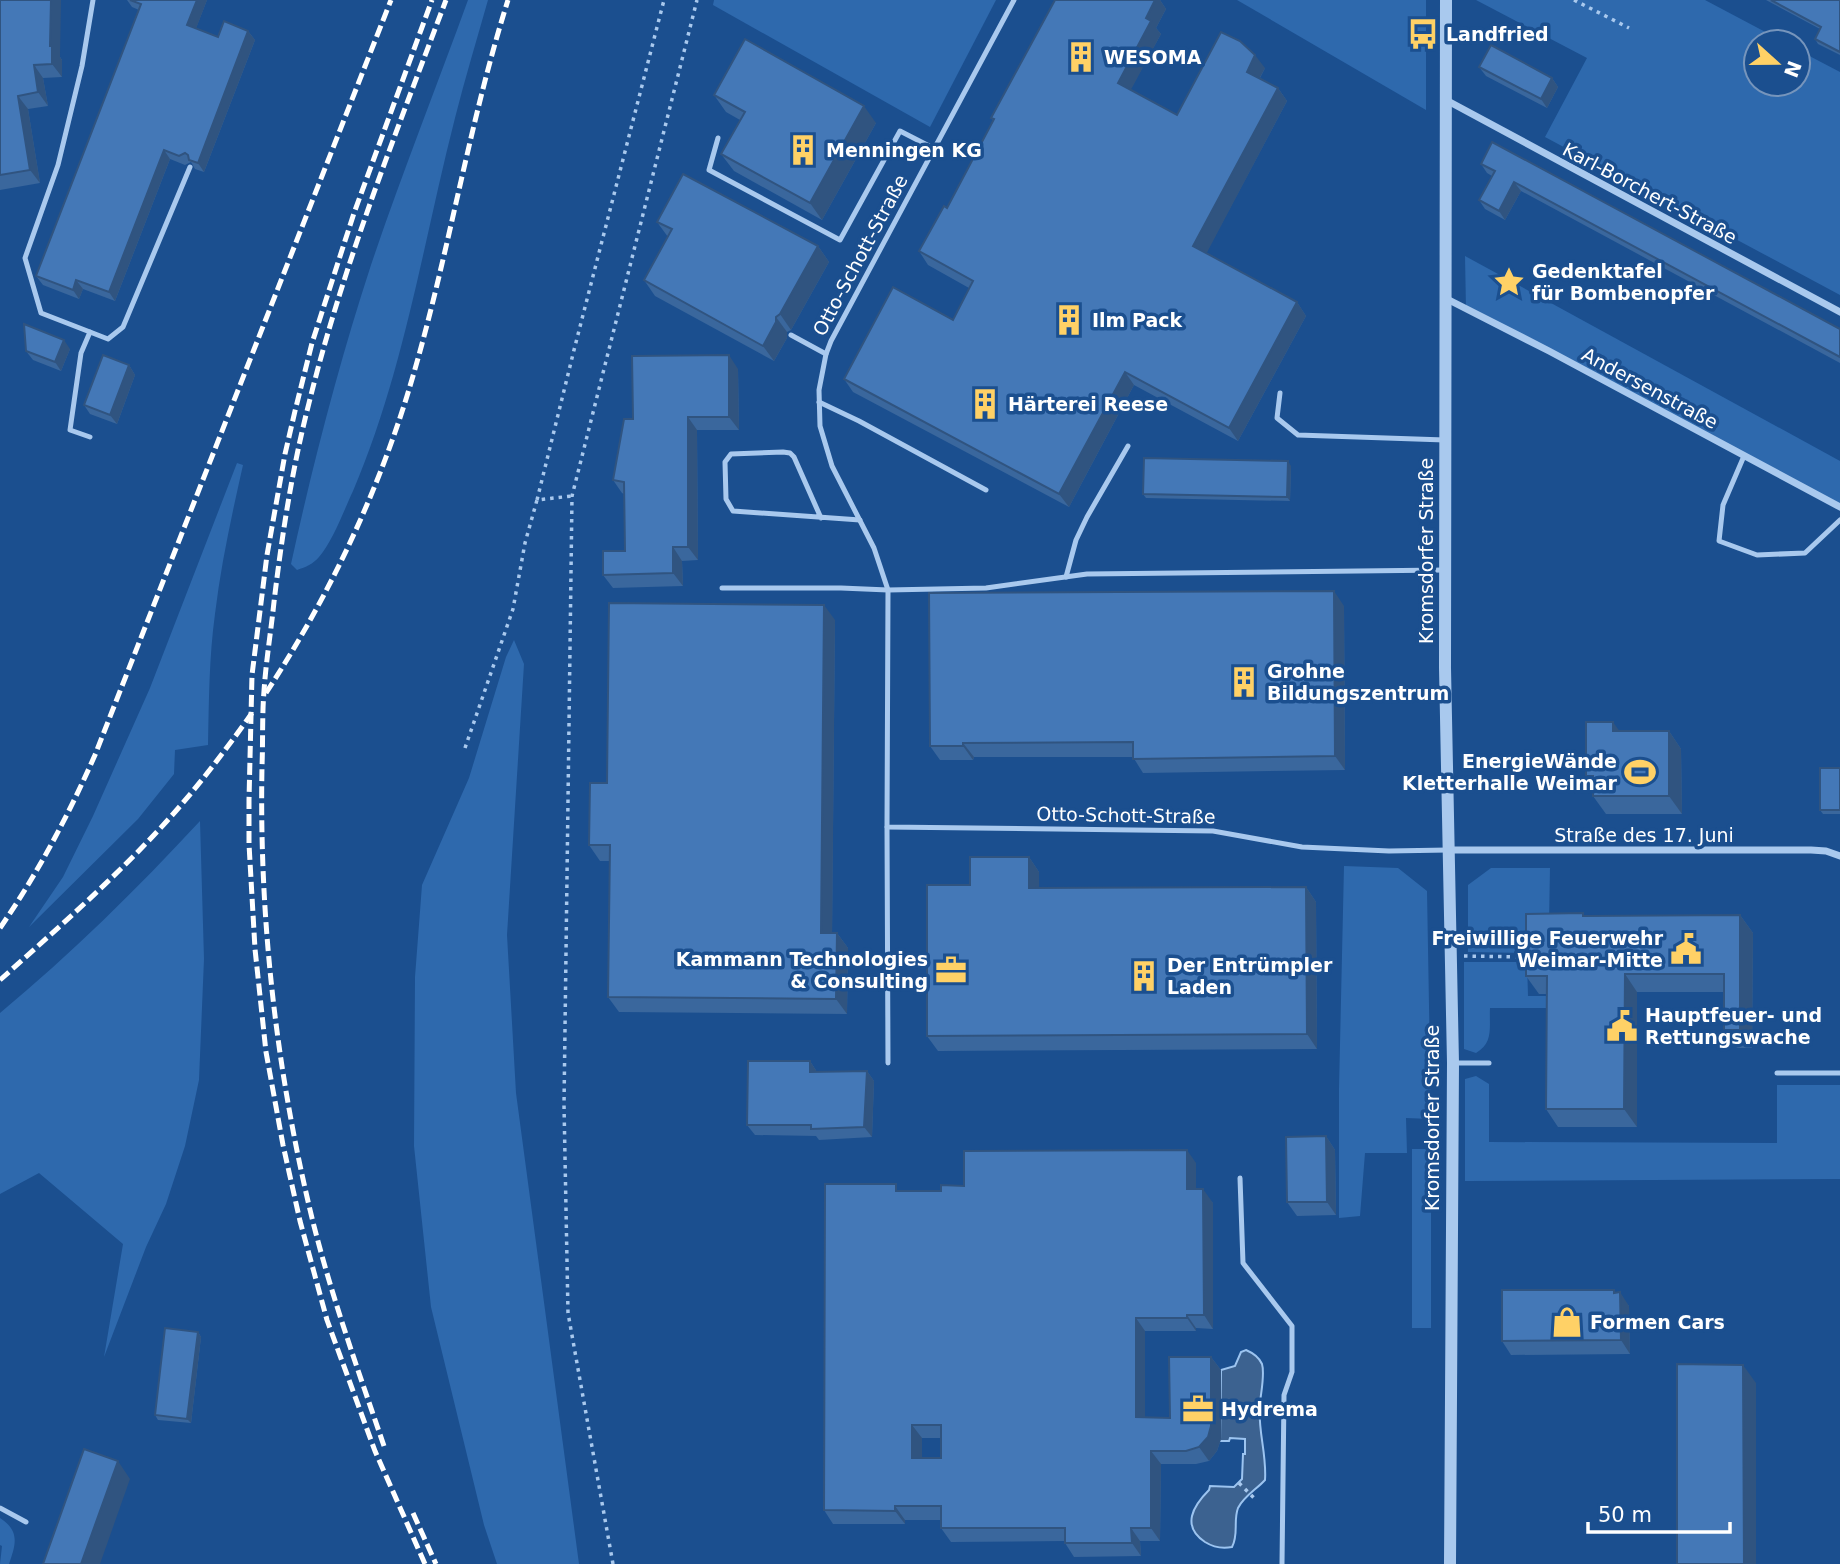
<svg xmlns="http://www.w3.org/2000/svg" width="1840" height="1564" viewBox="0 0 1840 1564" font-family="'DejaVu Sans',sans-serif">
<rect width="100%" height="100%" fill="#1b4f8f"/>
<!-- green -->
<g fill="#2e69ad">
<path d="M468 0H488C477 39 465 78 455 118 423 243 404 372 353 491 344 510 333 541 319 557 313 564 306 567 297 570L291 564C313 463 339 363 371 265 401 176 436 88 468 0Z"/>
<path d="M714 0H996L930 127 713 5Z"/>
<path d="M1237 0H1426V110Z"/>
<path d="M1476 0H1705L1784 42H1756V84H1798V50L1840 72V295L1545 137 1587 58Z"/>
<path d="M1465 256 1840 461V507L1466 309Z"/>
<path d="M237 463 243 465C232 514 221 564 215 614 209 657 209 701 208 745L175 750 174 774 138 819 29 927 63 877 93 816 150 688Z"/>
<path d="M514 640 524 664 507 935 516 1093 579 1564H497L484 1525 431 1307 414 1146 415 977 422 885 469 778 506 657Z"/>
<path d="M200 821 204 959 199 1080 185 1146 166 1204 146 1247 104 1357 123 1244 39 1173 0 1194V1013C71 954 137 889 200 821Z"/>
<path d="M1344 866 1398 868 1427 891 1431 1119 1406 1118 1407 1153H1365L1360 1216 1339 1218V1089Z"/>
<path d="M1491 868H1550L1549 923 1528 953 1468 952V885Z"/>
<path d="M1464 962H1527L1528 996H1563L1559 1008H1490C1489 1027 1494 1043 1476 1053L1464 1049Z"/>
<path d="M1476 1076 1489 1084V1142L1777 1143V1085H1840V1179L1465 1181V1079Z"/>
<rect x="1412" y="1149" width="19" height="179"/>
<path d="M0 1518C20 1531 16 1544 9 1564H0L2 1546 0 1545Z"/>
</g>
<!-- water -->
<path fill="#3c6290" stroke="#9cc4f0" stroke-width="2" d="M1246 1350C1253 1353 1259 1357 1262 1364 1265 1374 1261 1392 1260 1403 1257 1428 1267 1454 1265 1480 1257 1489 1244 1496 1238 1508 1233 1521 1239 1534 1232 1547 1222 1549 1213 1547 1205 1542 1181 1526 1193 1506 1209 1490L1210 1486 1234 1487 1242 1479 1243 1454H1245V1439L1230 1438 1229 1441H1220L1221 1370 1235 1366 1241 1352Z"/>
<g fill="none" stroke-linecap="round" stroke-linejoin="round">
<!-- path -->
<g stroke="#a9c9ee" stroke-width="3.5" stroke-dasharray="3.5 5" stroke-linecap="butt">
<path d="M1574 0 1629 28"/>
<path d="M537 500 574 350 664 0"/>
<path d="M465 748 513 609 525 543 537 500 572 496"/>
<path d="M1464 956 1530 957"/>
<path d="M1239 1483 1256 1500"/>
<path d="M613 1564 568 1313 564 1105 572 496 697 0"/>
</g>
<!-- service -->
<g stroke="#a9c9ee" stroke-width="5">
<path d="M1014 0 831 341 826 354 819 390 820 426 832 466 874 548 888 590 887 827 1213 831 1302 847 1389 851 1448 850"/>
<path d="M718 138 709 170 840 240 900 131 935 149"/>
<path d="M90 332 108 339 123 327 190 167"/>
<path d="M791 335 826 354"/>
<path d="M1280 393 1277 418 1298 435 1445 440"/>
<path d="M819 402 859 421 986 490"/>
<path d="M90 437 70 430 81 353 90 332 41 313 25 258 58 165 82 66 93 0"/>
<path d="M1744 456 1723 505 1719 541 1757 555 1805 553 1840 520"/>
<path d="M821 518 794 457 790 453 783 452 731 454 725 462 726 499 733 511 860 520"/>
<path d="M1066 577 1076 540 1087 517 1128 446"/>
<path d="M722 588H841L888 590 986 588 1087 574 1445 570"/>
<path d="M887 827 888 1063"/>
<path d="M1454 1063H1489"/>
<path d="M1777 1073H1840"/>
<path d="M1240 1178 1243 1263 1292 1326V1372L1284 1395 1282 1564"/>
<path d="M0 1508 26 1522"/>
</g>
<!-- minor -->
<g stroke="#a9c9ee" stroke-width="7">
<path d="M1446 100 1840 312"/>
<path d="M1445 298 1549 351 1840 507"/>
<path d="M1448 850H1811L1826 851 1840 856"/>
</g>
<!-- tertiary -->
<path stroke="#a9c9ee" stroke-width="12" d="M1446 0 1445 668 1453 1063 1450 1564"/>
<!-- rail -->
<g stroke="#fff" stroke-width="5" stroke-dasharray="12 5" stroke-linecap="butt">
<path d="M266 693C326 601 374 502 407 396 447 266 467 130 508 0"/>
<path d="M0 928C38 873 68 816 95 755L391 0"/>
<path d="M0 980C57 929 115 878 166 822 197 788 225 751 252 713"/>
<path d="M384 1446C358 1370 331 1295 312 1218 276 1070 259 917 262 766 263 741 262 716 264 691 266 661 271 631 274 602 282 535 292 469 309 403 343 265 396 133 446 0"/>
<path d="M413 1513 436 1564"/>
<path d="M425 1564 375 1451 327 1320 300 1221 283 1145 266 1052 255 949 249 844V800L252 675 267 555 285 454 295 411 312 343 354 213 432 0"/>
</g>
</g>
<!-- wall -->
<g fill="#3a679d" fill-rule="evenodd">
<path d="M0 0 60 57 62 60V77L43 78 48 106 28 109 40 183 0 190Z"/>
<path d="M127 0H207L196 28 218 37 248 31 255 40 204 172 195 169 191 162 185 165 170 159 115 301 83 289 79 299 43 285 36 276 139 10 132 7Z"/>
<path d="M1055 0H1160L1166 9 1156 28 1161 34 1130 90 1177 115 1265 68 1260 78 1278 88 1287 101 1206 253 1297 302 1306 316 1238 441 1134 385 1069 507 853 392 844 379 953 320 969 288 928 265 919 251 947 208 994 121 991 118Z"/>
<path d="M1766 0H1840V55L1818 44 1815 39 1820 29Z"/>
<path d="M1479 67 1552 78 1558 87 1547 108 1486 76Z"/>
<path d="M714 95 876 123 822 220 734 171 721 154 740 120 726 112Z"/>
<path d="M1481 164 1840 329V363L1521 191 1505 220 1485 209 1479 200 1492 176 1487 173Z"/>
<path d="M657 222 818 246 829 262 791 330 787 332V338L774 361 655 296 644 280 668 237Z"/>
<path d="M70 349 61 371 33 360 26 351Z"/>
<path d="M129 365 135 375 117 424 90 414 84 405Z"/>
<path d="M738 369 739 430H697L698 560 682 561 683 586 613 588 603 575 625 551 624 494 622 493 613 480 633 419Z"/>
<path d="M1291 466 1290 501 1146 498 1143 494Z"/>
<path d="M1344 606 1345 770 1143 773 1133 757H974L973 760H940L930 746Z"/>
<path d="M835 620 832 933H837L848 948 847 1014 619 1012 608 997 610 861H600L589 845 607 783Z"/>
<path d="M1620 731H1669L1681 749 1682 814H1606L1593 796V786L1586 776Z"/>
<path d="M1840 768V814H1823L1820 810Z"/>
<path d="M1029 857 1039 872V888L1306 887 1316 902 1317 1049 938 1051 927 1036 970 885Z"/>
<path d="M1740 915 1753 933 1752 1048H1737L1724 1030V992H1637V1127H1558L1546 1109V994H1539L1526 976 1585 916Z"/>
<path d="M810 1061 817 1072 867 1071 874 1081 872 1137 819 1140 816 1136 755 1135 747 1125Z"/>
<path d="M1326 1136 1335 1150 1336 1215 1297 1216 1287 1202Z"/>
<path d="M1196 1163V1189L1213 1203V1329L1196 1328V1331H1145V1417L1170 1418 1211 1357 1221 1370V1439L1217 1451 1209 1461 1196 1464H1161L1160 1541H1140L1141 1556 1074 1557 1065 1543V1541L951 1542 941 1528V1520H905V1524H833L824 1510 901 1191H941L964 1186ZM922 1438H941V1458H922Z"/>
<path d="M1616 1293 1629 1306 1630 1354 1511 1355 1502 1341Z"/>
<path d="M198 1332 201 1337 191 1423 158 1420 155 1415Z"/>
</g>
<!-- shaded-wall -->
<g fill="#305480">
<path d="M51 0H61L60 57 62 60V77L52 64 50 46Z"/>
<path d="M197 0H207L194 34 187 25Z"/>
<path d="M1155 0H1160L1166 9 1156 28 1161 34 1127 97 1118 83 1146 18Z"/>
<path d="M248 31 255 40 204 172 198 163Z"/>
<path d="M1255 55 1265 68 1256 85 1247 72Z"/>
<path d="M34 65 43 78 48 106 38 92Z"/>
<path d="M1552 78 1558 87 1547 108 1541 99Z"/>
<path d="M1278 88 1287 101 1203 260 1193 246Z"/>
<path d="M18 96 28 109 40 183 30 170Z"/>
<path d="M864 106 876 123 822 220 810 203Z"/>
<path d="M164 150 170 159 115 301 109 292Z"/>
<path d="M1514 182 1521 191 1505 220 1499 211Z"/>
<path d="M818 246 829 262 791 330 780 314Z"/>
<path d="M76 280 83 289 79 299 73 290Z"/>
<path d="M1297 302 1306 316 1238 441 1229 428Z"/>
<path d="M776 317 787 332V338L774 361 763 346Z"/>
<path d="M64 340 70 349 61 371 55 362Z"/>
<path d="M729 355 738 369 739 430 729 417Z"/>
<path d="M129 365 135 375 117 424 110 415Z"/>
<path d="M1125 372 1134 385 1069 507 1059 494Z"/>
<path d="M688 417 697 430 698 560 688 547Z"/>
<path d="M1288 461 1291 466 1290 501 1287 497Z"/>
<path d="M673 547 682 561 683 586 673 573Z"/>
<path d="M1334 591 1344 606 1345 770 1335 756Z"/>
<path d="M824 605 835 620 832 948 821 933Z"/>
<path d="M1613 722 1626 740 1613 731Z"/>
<path d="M1669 731 1681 749 1682 814 1669 796Z"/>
<path d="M963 743 974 757 973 760 963 746Z"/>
<path d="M1029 857 1039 872V903L1029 888Z"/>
<path d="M1306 887 1316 902 1317 1049 1307 1034Z"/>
<path d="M1740 915 1753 933 1752 1048 1740 1030Z"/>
<path d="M837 933 848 948 847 1014 836 999Z"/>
<path d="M1625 974 1637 992V1127L1624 1109Z"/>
<path d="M810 1061 817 1072H810Z"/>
<path d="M867 1071 874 1081 872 1137 864 1127Z"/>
<path d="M1326 1136 1335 1150 1336 1215 1327 1202Z"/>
<path d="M1187 1150 1196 1163V1203L1187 1189Z"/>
<path d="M1203 1189 1213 1203V1329L1204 1315Z"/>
<path d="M1614 1290 1620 1299V1292L1629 1306 1630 1354 1621 1340Z"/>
<path d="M1187 1315 1196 1328V1331L1187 1318Z"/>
<path d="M1136 1318 1145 1331V1431L1136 1417Z"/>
<path d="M198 1332 201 1337 191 1423 187 1419Z"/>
<path d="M1211 1357 1221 1370V1439L1217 1451 1209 1461 1199 1447Z"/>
<path d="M1743 1365 1756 1383V1564H1744Z"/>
<path d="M912 1425 922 1438V1471L912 1458Z"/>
<path d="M1151 1451 1161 1464 1160 1541 1151 1528Z"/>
<path d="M118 1461 130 1479 100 1564H81Z"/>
<path d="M895 1506 905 1520V1524L895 1511Z"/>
<path d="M1131 1528 1140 1541 1141 1556 1132 1543Z"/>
</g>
<!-- building -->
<g fill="#4478b7" stroke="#305480" stroke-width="2" fill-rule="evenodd">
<path d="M0 0H51L50 46H52V64L34 65 38 92 18 96 30 170 0 175Z"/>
<path d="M130 0H197L187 25 218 37 224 21 248 31 198 163 189 160 188 155 185 153 179 156 164 150 109 292 76 280 73 290 36 276 141 4Z"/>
<path d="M1055 0H1155L1146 18 1151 21 1118 83 1177 115 1221 32 1240 41 1255 55 1247 72 1278 88 1193 246 1297 302 1229 428 1125 372 1059 494 844 379 893 287 953 320 973 281 919 251 944 206 947 208 994 119 991 118Z"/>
<path d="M1771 0H1840V52L1815 39 1821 27Z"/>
<path d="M745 39 864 106 810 203 721 154 745 112 714 95Z"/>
<path d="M1491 45 1552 78 1541 99 1479 67Z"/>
<path d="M1492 142 1840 329V357L1514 182 1499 211 1479 200 1495 171 1481 164Z"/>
<path d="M683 174 818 246 780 314 776 317V322L763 346 644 280 672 229 657 222Z"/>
<path d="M24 324 64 340 55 362 26 351Z"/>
<path d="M103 355 129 365 110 415 84 405Z"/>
<path d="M729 355V417H688V547H673V573L603 575V551H625L624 482 613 480 624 419H633L632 356Z"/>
<path d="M1144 458 1288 461 1287 497 1143 494Z"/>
<path d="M1334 591 1335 756 1133 759V742L963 743V746H930L929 593Z"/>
<path d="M609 603 824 605 821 933H837L836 999 608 997 610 845H589L590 783H607Z"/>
<path d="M1586 722H1613V731H1669V796H1593V776H1586Z"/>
<rect x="1820" y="768" width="20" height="42"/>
<path d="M970 857H1029V888L1306 887 1307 1034 927 1036V885H970Z"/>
<path d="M1583 913V916L1740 915V1030H1724V974H1625L1624 1109H1546L1547 976H1526V914Z"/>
<path d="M748 1061H810V1072L867 1071 864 1127 811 1129V1125H747Z"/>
<path d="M1326 1136 1327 1202H1287L1286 1137Z"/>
<path d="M1187 1150V1189H1203L1204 1315H1187V1318H1136V1417L1170 1418 1169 1357H1211V1426L1208 1437 1199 1447 1186 1451H1151V1528H1131L1132 1543H1065V1528H941V1506H895V1511L824 1510 825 1184H896V1191H941V1185L964 1186V1151ZM912 1425H941V1458H912Z"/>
<path d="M1502 1290H1614V1293L1620 1292 1621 1340 1502 1341Z"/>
<path d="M165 1328 198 1332 187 1419 155 1415Z"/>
<path d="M1677 1364 1743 1365 1744 1564H1677Z"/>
<path d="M84 1449 118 1461 81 1564H43Z"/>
</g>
<!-- icons -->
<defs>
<symbol id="bus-bare" viewBox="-9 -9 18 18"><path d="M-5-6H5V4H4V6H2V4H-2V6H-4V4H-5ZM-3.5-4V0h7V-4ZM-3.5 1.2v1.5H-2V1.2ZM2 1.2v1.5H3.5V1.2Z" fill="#ffd166" stroke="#1b4f8f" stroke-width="2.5" paint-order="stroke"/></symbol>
<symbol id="building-bare" viewBox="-9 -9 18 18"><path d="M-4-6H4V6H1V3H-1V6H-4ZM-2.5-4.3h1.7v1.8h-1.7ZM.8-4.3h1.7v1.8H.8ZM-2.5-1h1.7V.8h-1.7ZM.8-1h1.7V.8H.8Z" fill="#ffd166" stroke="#1b4f8f" stroke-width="2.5" paint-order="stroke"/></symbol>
<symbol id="sight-bare" viewBox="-9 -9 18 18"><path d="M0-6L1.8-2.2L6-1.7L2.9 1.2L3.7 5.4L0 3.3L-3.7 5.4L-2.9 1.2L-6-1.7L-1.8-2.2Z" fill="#ffd166" stroke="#1b4f8f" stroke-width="2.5" paint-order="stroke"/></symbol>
<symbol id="stadium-bare" viewBox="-9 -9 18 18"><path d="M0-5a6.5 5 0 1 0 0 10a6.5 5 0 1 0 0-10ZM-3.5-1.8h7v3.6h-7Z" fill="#ffd166" stroke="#1b4f8f" stroke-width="2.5" paint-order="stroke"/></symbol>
<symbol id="civic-bare" viewBox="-9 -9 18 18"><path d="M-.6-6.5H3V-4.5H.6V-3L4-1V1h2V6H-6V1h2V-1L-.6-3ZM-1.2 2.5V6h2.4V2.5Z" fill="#ffd166" stroke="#1b4f8f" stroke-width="2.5" paint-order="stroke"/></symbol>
<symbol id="office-bare" viewBox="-9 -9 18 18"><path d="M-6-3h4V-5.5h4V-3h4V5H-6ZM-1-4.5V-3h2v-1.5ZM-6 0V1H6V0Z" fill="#ffd166" stroke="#1b4f8f" stroke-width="2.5" paint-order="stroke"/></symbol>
<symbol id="shop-bare" viewBox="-9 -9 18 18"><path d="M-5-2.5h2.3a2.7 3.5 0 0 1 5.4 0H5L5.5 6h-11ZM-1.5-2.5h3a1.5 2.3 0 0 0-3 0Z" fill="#ffd166" stroke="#1b4f8f" stroke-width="2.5" paint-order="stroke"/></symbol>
</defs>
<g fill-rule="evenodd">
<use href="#bus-bare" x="1401" y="12" width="44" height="44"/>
<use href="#building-bare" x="1059" y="35" width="44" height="44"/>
<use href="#building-bare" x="781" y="128" width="44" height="44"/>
<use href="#sight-bare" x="1487" y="260" width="44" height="44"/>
<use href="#building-bare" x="1047" y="298" width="44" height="44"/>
<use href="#building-bare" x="963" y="382" width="44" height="44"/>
<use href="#building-bare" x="1222" y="660" width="44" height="44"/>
<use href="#stadium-bare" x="1618" y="750" width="44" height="44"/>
<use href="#civic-bare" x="1664" y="927" width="44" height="44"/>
<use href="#office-bare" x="929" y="948" width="44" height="44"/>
<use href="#building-bare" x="1122" y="954" width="44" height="44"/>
<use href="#civic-bare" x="1600" y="1004" width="44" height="44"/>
<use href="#shop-bare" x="1545" y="1300" width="44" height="44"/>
<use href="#office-bare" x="1176" y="1387" width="44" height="44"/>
</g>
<g text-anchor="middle" stroke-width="7" stroke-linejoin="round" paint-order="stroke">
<!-- poi labels -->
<g font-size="19" font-weight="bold" fill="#fff" stroke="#1b4f8f" text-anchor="start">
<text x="1446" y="41">Landfried</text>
<text x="1104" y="64">WESOMA</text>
<text x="826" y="157">Menningen KG</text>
<text x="1532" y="278">Gedenktafel<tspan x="1532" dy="22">für Bombenopfer</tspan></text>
<text x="1092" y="327">Ilm Pack</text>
<text x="1008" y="411">Härterei Reese</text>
<text x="1267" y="678">Grohne<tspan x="1267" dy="22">Bildungszentrum</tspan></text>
<text x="1617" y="768" text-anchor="end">EnergieWände<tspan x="1617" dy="22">Kletterhalle Weimar</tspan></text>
<text x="1663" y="945" text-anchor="end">Freiwillige Feuerwehr<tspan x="1663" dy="22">Weimar-Mitte</tspan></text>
<text x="928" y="966" text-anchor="end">Kammann Technologies<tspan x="928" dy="22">&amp; Consulting</tspan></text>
<text x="1167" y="972">Der Entrümpler<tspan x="1167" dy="22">Laden</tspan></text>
<text x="1645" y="1022">Hauptfeuer- und<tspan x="1645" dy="22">Rettungswache</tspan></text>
<text x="1590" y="1329">Formen Cars</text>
<text x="1221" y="1416">Hydrema</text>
</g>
<!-- street labels -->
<g font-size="19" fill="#fff" stroke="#1b4f8f">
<text transform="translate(1650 193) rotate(28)" y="7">Karl-Borchert-Straße</text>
<text transform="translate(860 255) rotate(-62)" y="7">Otto-Schott-Straße</text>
<text transform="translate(1650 388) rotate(28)" y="7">Andersenstraße</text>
<text transform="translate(1426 551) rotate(-90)" y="7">Kromsdorfer Straße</text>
<text transform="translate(1126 815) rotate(1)" y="7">Otto-Schott-Straße</text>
<text x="1644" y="842">Straße des 17. Juni</text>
<text transform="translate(1432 1118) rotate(-90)" y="7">Kromsdorfer Straße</text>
</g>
</g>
<!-- north arrow -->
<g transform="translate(1777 63) rotate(111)"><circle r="33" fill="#1b4f8f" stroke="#7695bc" stroke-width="2"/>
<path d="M0-5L12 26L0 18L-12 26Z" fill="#ffd166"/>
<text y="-10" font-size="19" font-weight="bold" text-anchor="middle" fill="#ffffff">N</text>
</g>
<!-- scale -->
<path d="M1588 1522v10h142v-10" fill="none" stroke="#ffffff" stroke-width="3.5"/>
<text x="1598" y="1522" font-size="21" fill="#ffffff" stroke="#1b4f8f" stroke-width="5" paint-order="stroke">50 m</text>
</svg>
